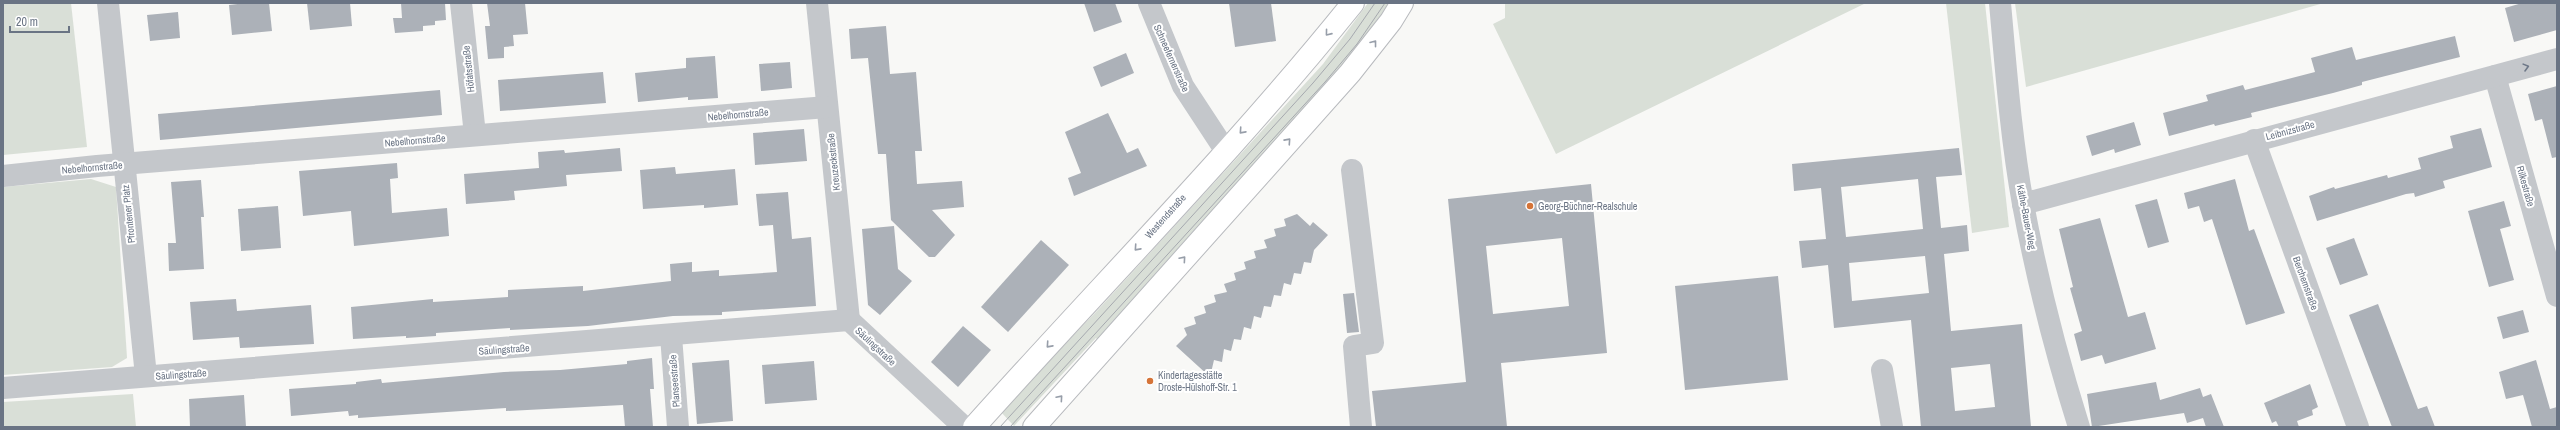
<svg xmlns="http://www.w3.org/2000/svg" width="2560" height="430" viewBox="0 0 2560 430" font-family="'Archivo Narrow',sans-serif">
<rect width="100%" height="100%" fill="#f8f8f6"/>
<!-- green -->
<g fill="#d9dfd7">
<path d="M3 3H71L87 147 3 155Z"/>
<path d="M1368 3H1392L1369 41 1099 341 1096 338 1014 426 1000 411 1096 312 1323 64Z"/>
<path d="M1505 3H1866L1556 154 1493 24 1505 18Z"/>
<path d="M1946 3H1985L2009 227 1972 233Z"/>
<path d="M2015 3H2324L2026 87Z"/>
<path d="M91 179 116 187 127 358 112 367 3 375V187Z"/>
<path d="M133 394 136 427H3V402Z"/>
</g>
<!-- building -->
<g fill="#acb1b8" fill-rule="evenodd">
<path d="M246 3H269L272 31 232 35 229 5Z"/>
<path d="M307 3H350L352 26 310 30Z"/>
<path d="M401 3H445L446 20 435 21V25L423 26V31L395 33 393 18H402Z"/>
<path d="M487 3H525L528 34 513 35 514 46 504 47V58L488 59 485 26H490Z"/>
<path d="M1084 3H1115L1122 22 1094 32Z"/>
<path d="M1229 3H1271L1276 41 1235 47Z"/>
<path d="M2522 3H2557V30L2514 42 2505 8Z"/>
<path d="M178 12 180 38 150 41 147 15Z"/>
<path d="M886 26 890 74 916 72 922 151H915L917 184 962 181 964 207 932 210 955 235 935 257H929L891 220 886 154H878L868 58 851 59 849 29Z"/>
<path d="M2455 36 2460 57 2362 82V85L2333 93 2251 113 2252 117 2215 126 2214 124 2169 136 2163 113 2208 101 2206 95 2243 85 2245 90 2315 72 2311 58 2352 47 2356 60Z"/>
<path d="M1126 53 1134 73 1101 87 1093 67Z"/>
<path d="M715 56 718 98 688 100V97L638 102 635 73 686 68V58Z"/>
<path d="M790 62 792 88 761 91 759 64Z"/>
<path d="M603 72 606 103 500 111 498 80Z"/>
<path d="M2557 86V157L2552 158 2542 119 2535 121 2528 94Z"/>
<path d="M440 90 442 115 160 140 158 114Z"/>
<path d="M1108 113 1127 153 1138 148 1147 166 1074 196 1068 178 1081 173 1065 132Z"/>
<path d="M2134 122 2141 145 2115 153 2114 149 2092 156 2086 136Z"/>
<path d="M2481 128 2492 167 2443 181 2445 188 2415 197 2414 193 2406 194 2317 221 2309 196 2334 187 2335 189 2387 175 2388 178 2421 169 2418 158 2453 148 2450 136Z"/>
<path d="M804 129 807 161 755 165 753 133Z"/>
<path d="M620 148 622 171 566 175 567 186 514 191 515 200 466 204 464 174 539 168 538 152 564 150 565 153Z"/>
<path d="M1959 148 1962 175 1936 177 1941 228 1967 225 1969 251 1944 254 1951 331 2022 324 2031 427H1921L1911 320 1834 328 1828 265 1802 268 1799 241 1826 239 1821 188 1794 191 1792 164ZM1918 179 1923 229 1846 237 1841 187ZM1925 256 1929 293 1852 301 1849 263ZM1990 364 1995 407 1955 411 1951 368Z"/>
<path d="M397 163 398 178 390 179 392 213 447 208 449 236 354 246 351 211 303 216 299 171Z"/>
<path d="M675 167 676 174 735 169 738 205 704 208V205L643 209 640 170Z"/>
<path d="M2235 179 2249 231 2254 229 2285 313 2246 325 2212 219 2204 222 2199 206 2188 209 2184 193Z"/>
<path d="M201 180 204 217H201L204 269 169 271 168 243H176L171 182Z"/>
<path d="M1591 184 1607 353 1501 363 1507 427H1376L1372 391 1466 382 1448 199ZM1562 238 1569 306 1493 314 1486 246Z"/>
<path d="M788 192 792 239 811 237 816 306 722 312V315L673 316 588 326 510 330V328L436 333V336L406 338V336L353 339 351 307 433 299V302L508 297V290L583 286V291L671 281 670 264 692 262V272L719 270V276L777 272 773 225 759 226 756 194Z"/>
<path d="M2157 199 2169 242 2148 248 2135 205Z"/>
<path d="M2504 201 2511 226 2500 229 2514 280 2489 287 2468 211Z"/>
<path d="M278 206 281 248 241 251 238 209Z"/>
<path d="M1297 214 1310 226 1313 222 1328 235 1314 250 1311 263 1304 262 1301 274 1294 273 1291 285 1284 283 1281 296 1274 295 1271 307 1264 306 1261 318 1254 316 1251 329 1244 327 1241 340 1234 339 1231 351 1224 349 1222 362 1214 360 1210 377 1176 346 1187 335 1184 328 1196 324 1194 317 1206 313 1204 306 1216 302 1214 295 1227 292 1224 284 1236 280 1234 273 1246 269 1244 262 1256 258 1254 251 1267 248 1264 240 1276 236 1274 229 1286 226 1284 219Z"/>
<path d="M2100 218 2128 317 2145 312 2156 349 2105 364 2102 355 2081 361 2074 334 2082 331 2070 288 2073 287 2059 229Z"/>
<path d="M894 226 898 269 912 281 880 315 868 305 862 229Z"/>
<path d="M2354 238 2368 275 2340 285 2326 248Z"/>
<path d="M1041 240 1069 265 1008 332 981 307Z"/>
<path d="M1778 276 1788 380 1685 390 1675 286Z"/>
<path d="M1354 293 1359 332 1347 333 1343 294Z"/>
<path d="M236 299 237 311 311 305 314 344 240 348 239 337 193 340 190 302Z"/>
<path d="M2378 304 2418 409 2427 406 2435 427H2392L2349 315Z"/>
<path d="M2523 310 2529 332 2503 339 2497 317Z"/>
<path d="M963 326 991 350 958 387 931 362Z"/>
<path d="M652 358 654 389H650L653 427H625L623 405 506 411V408L358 418V415L349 416 348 411 291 416 289 389 356 384V382L381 379 382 383 504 372 560 370 627 364V361Z"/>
<path d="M729 360 733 421 697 424 692 363Z"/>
<path d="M2536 360 2550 409 2557 407V427H2532L2523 395 2506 399 2499 372Z"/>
<path d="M814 361 817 400 765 404 762 365Z"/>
<path d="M2156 382 2160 400 2200 388 2203 397 2211 394 2224 427H2206L2203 418 2187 423 2184 413 2092 427 2087 394Z"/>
<path d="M2310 384 2318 407 2312 410 2313 415 2297 421 2299 427H2279L2276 421 2272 423 2264 403Z"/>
<path d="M244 395 246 427H190L189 399Z"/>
</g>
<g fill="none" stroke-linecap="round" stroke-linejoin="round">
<defs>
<g id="major">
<path d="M974 427C1100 286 1234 151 1353 3"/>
<path d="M1034 427 1350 73 1391 21 1402 3"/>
</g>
</defs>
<!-- major casing -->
<use href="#major" stroke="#b8babe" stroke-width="24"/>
<!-- minor -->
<g stroke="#c4c7cb" stroke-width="22">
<path d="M108 3 146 376"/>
<path d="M461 3 475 135"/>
<path d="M817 3 849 320"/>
<path d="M1149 3 1183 86 1225 150"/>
<path d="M2000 3C2006 70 2011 138 2023 204 2037 279 2056 354 2079 427"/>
<path d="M2495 76 2557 296"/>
<path d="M2254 140 2358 427"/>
<path d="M1352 170 1373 343 1354 346 1361 427"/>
<path d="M3 176 97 166 827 107"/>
<path d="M2023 204 2557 59"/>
<path d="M671 336 678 427"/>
<path d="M1882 370 1892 427"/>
<path d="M3 388 849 320 964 427"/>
</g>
<!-- major -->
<use href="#major" stroke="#fff" stroke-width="22"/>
<!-- tram -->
<g stroke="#a6a9af" stroke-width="1">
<path d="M1000 427 1313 83 1350 39 1375 3"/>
<path d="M1010 427 1325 82 1357 44 1385 3"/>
</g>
</g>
<!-- one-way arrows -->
<defs><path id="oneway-chevron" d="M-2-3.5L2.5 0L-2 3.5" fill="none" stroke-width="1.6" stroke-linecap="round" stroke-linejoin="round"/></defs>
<g stroke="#979ea9">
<use href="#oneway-chevron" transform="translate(1328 33) rotate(129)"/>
<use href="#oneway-chevron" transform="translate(1374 43) rotate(-52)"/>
<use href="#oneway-chevron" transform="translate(1242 131) rotate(132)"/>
<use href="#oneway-chevron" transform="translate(1288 141) rotate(-48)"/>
<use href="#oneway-chevron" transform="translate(1137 248) rotate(132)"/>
<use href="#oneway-chevron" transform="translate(1183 259) rotate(-49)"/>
<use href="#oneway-chevron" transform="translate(1049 345) rotate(132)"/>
<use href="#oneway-chevron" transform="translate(1060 398) rotate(-49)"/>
</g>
<use stroke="#6e7888" href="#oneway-chevron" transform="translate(2526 67) rotate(-15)"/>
<!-- markers -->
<g fill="#d57438" stroke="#fff" stroke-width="1.5">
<circle cx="1530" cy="206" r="4"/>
<circle cx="1150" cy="381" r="4"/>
</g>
<g text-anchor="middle" stroke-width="4" stroke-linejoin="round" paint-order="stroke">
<!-- street labels -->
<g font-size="10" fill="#6a7484" stroke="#fff">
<text transform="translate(1172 58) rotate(66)" y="4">Schneefernerstraße</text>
<text transform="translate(468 69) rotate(-96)" y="4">Höfatsstraße</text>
<text transform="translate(738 114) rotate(-5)" y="4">Nebelhornstraße</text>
<text transform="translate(2290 130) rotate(-15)" y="4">Leibnizstraße</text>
<text transform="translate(415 140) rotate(-5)" y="4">Nebelhornstraße</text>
<text transform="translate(833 162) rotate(-96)" y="4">Kreuzeckstraße</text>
<text transform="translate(92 167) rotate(-5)" y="4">Nebelhornstraße</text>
<text transform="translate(2526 186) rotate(74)" y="4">Rilkestraße</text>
<text transform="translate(128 214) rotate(-96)" y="4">Pfrontener Platz</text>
<text transform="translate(1165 216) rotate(-48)" y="4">Westendstraße</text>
<text transform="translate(2027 217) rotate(79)" y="4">Käthe-Bauer-Weg</text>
<text transform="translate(2306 283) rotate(70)" y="4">Berchemstraße</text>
<text transform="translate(876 346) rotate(43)" y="4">Säulingstraße</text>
<text transform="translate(504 349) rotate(-4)" y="4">Säulingstraße</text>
<text transform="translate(181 374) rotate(-4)" y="4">Säulingstraße</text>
<text transform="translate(674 381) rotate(-94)" y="4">Planseestraße</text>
</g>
<!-- poi labels -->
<g font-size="10" fill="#6a7484" stroke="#fff" text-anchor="start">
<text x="1538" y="210">Georg-Büchner-Realschule</text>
<text x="1158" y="379">Kindertagesstätte<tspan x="1158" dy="12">Droste-Hülshoff-Str. 1</tspan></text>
</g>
</g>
<!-- border -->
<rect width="2560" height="430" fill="none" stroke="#6a7484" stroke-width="8"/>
<!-- scale -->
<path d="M10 26v6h59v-6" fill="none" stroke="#6a7484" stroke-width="2"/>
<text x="16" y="26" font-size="12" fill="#6a7484" stroke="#ffffff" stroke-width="3" paint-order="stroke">20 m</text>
</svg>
